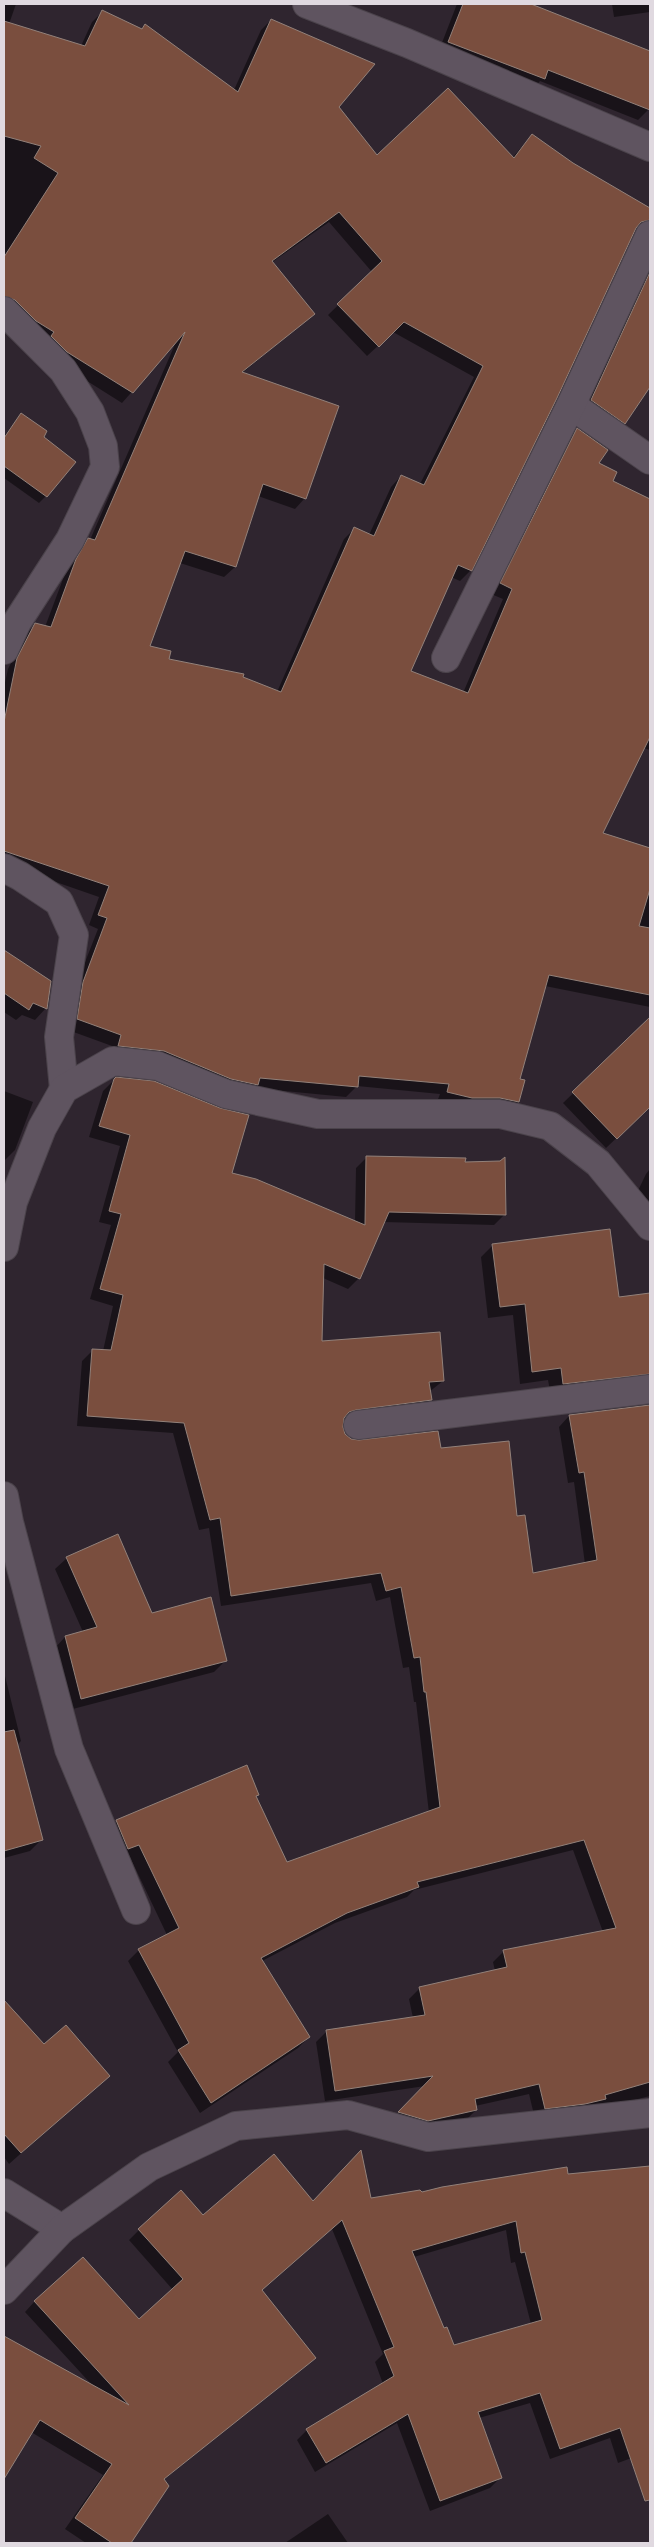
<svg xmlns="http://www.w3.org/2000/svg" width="654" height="2547" viewBox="0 0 654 2547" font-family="'Public Sans',sans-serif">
<rect width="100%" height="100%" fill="#2f252f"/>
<!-- shadow -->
<g fill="#0007" fill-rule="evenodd">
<path d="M4 4H16L9 24 81 46 92 22 102 12 140 30 145 25 234 90 261 30 271 20 377 157 512 158 532 135 572 164 650 209 645 219 633 231 471 570 460 581 451 577 409 672 463 693 503 599 491 594 567 440 577 430 597 464 611 482 650 500V750L644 748 601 834 650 849V1007L545 986 518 1080 523 1081 518 1102 507 1112 437 1102 440 1094 357 1086 346 1097 253 1088 108 1056 112 1046 68 1030 73 993 98 929 89 925 99 897 4 864 6 844 4 843V687L8 669 25 635 35 625 45 627 66 571 78 550 90 540 176 342 122 403 57 362 4 309ZM329 222 372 272 328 315 367 356 393 332 474 377 420 484 401 476 391 487 369 535 354 529 344 539 277 692 241 678 168 660 148 647 180 563 224 577 235 567 258 496 295 509 305 498 241 374 313 314 271 263Z"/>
<path d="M457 4H526L650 52 649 109 638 120 540 81 533 89 438 53Z"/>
<path d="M612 4H650V12L614 17Z"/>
<path d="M650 259V385L625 423 614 433 581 410Z"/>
<path d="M21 415 42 437 46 496 39 503 4 478V436Z"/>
<path d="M4 951 50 982 46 1008 35 1020 22 1015 16 1020 4 1012Z"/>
<path d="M650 1019V1106L606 1148 563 1103Z"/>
<path d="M114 1080 231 1174 355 1222 356 1168 367 1157 464 1164 505 1214 494 1225 383 1222 359 1278 348 1289 323 1278 321 1343 443 1381 429 1392 431 1400 420 1410 344 1420 341 1428 344 1435 351 1440 440 1449 516 1518 532 1574 585 1564 574 1482 568 1483 559 1427 569 1416 650 1406V2096L573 2115 535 2119 529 2094 475 2106 476 2110 465 2121 416 2131 389 2123 425 2086 325 2101 316 2042 327 2031 413 2018 409 1999 420 1988 495 1971 493 1962 504 1951 603 1932 573 1850 414 1890 407 1897 335 1923 262 1961 309 2037 298 2048 200 2113 168 2062 178 2052 128 1961 139 1950 167 1935 129 1855 117 1859 106 1832 117 1821 258 1794 255 1797 286 1864 429 1813 416 1702H414L409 1667 403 1668 390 1597 376 1601 371 1583 221 1606 209 1528 199 1530 173 1433 77 1426 82 1361 93 1350 103 1351 113 1306 90 1299 111 1225 99 1222 120 1146 89 1137 103 1091Z"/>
<path d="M4 1091 33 1102 15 1150 4 1161Z"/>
<path d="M650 1169V1209L633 1201 646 1174Z"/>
<path d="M493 1245 618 1299 650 1295V1395L551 1396 548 1380 520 1384 513 1315 488 1318 481 1257Z"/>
<path d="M67 1558 151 1614 226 1660 214 1672 69 1710 54 1649 65 1637 83 1632 55 1569Z"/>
<path d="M4 1672 21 1741 16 1746 41 1840 30 1851 4 1858Z"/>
<path d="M4 2002 44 2045 108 2076 9 2164 4 2157Z"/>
<path d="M650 2168V2451L618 2463 610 2438 550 2459 530 2403 479 2418 501 2477 490 2488 430 2511 397 2423 315 2472 297 2440 307 2430 383 2384 375 2362 383 2354 332 2229 261 2290 315 2358 163 2480 168 2486 129 2543H86L65 2529 103 2475 31 2432 4 2477V2338L92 2385 25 2312 35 2301 139 2321 173 2290 129 2240 139 2230 203 2216 313 2202 370 2199ZM506 2230 511 2263 515 2262 531 2324 453 2347 443 2330 414 2257Z"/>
<path d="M328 2514 348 2543H285Z"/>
</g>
<!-- building -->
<g fill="#7a4e3e" stroke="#92817a" fill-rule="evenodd">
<path d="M463 4H531L650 51V110L548 70 545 79 448 42Z"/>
<path d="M102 10 142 29 145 24 238 92 271 19 375 64 339 107 377 155 448 88 514 158 532 134 573 163 650 208V220L641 222 636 228 557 398 472 571 458 565 411 671 468 693 512 589 500 583 577 428 608 450 599 463 617 472 613 481 650 499V737L603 833 650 848V889L639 926 650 928V995L549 975 520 1079 525 1080 519 1102 500 1098H472L447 1092 449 1084 359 1076 358 1087 260 1078 258 1085 231 1079 164 1051 118 1046 121 1035 77 1019 83 982 107 918 98 915 109 886 4 851V722L17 658 35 623 51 627 76 559 88 538 95 540 185 332 133 393 67 352 51 336 54 332 36 321 15 300 4 296V257L58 173 34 158 41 146 4 136V21L85 46ZM339 212 382 261 337 304 379 347 404 322 483 366 424 485 401 475 374 536 354 527 281 692 243 677 244 674 169 659 171 651 150 646 185 551 236 567 263 484 306 499 339 406 242 372 315 314 272 261Z"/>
<path d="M650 272V387L625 424 591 400Z"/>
<path d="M21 413 47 431 44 437 76 462 47 497 4 466V438Z"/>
<path d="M4 950 51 981 47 1009 33 1003 29 1010 4 993Z"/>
<path d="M650 1017V1107L617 1139 572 1092Z"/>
<path d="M116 1077 154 1081 220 1108 249 1115 232 1173 256 1179 365 1225 366 1156 466 1158 465 1162 500 1161 505 1157 506 1215 389 1212 360 1279 324 1264 322 1341 440 1332 444 1381 429 1382 432 1400 356 1410 349 1412 344 1418 343 1427 345 1434 351 1439 359 1440 438 1431 441 1448 509 1441 517 1516 525 1515 533 1573 597 1560 584 1472 579 1473 569 1415 650 1405V2082L605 2095 606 2099 585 2104 545 2109 539 2084 475 2099 477 2110 428 2121 398 2112 433 2076 335 2091 326 2030 425 2015 419 1987 507 1967 503 1950 616 1928 584 1840 417 1882 419 1887 347 1913 261 1958 310 2037 211 2103 178 2050 189 2043 138 1949 179 1928 139 1845 128 1849 116 1820 247 1765 259 1795 256 1796 287 1862 440 1807 426 1692H424L420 1657 414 1658 401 1587 386 1591 381 1573 231 1596 220 1518 210 1520 184 1423 87 1416 92 1349 111 1350 123 1295 100 1289 121 1214 109 1211 130 1135 99 1126 114 1079Z"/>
<path d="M610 1229 619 1297 650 1293V1374L563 1384 561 1368 532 1372 525 1304 500 1307 492 1244Z"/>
<path d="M118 1534 152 1613 211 1597 227 1661 81 1699 65 1636 97 1627 66 1557Z"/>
<path d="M14 1730 43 1840 4 1851V1732Z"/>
<path d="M4 2000 44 2044 66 2025 110 2076 21 2153 4 2134Z"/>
<path d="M361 2150 371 2198 420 2190 422 2192 442 2187 567 2167 568 2174 650 2166V2500L645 2501 620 2428 560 2449 540 2393 478 2412 502 2478 440 2501 408 2414 326 2463 306 2429 394 2376 384 2351 394 2347 342 2220 262 2290 316 2358 164 2479 169 2486 131 2543H112L75 2518 112 2464 40 2420 4 2479V2336L129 2405 34 2301 83 2257 139 2319 183 2279 138 2229 181 2190 203 2215 274 2154 313 2201ZM516 2221 521 2253 525 2252 542 2320 454 2345 447 2327 444 2328 412 2251Z"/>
</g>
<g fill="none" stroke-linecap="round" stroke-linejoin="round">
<defs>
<g id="minor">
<path d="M307 4 407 43 650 147"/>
<path d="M4 311 63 370 90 412 103 446 105 467 70 540 17 622 4 650"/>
<path d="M571 405 650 460"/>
<path d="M446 658 571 405 650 235"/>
<path d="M4 868 20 876 59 902 74 935 59 1037 64 1089"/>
<path d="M4 1247 13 1202 42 1128 64 1089 113 1061 158 1066 226 1094 318 1114H500L550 1126 598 1163 650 1226"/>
<path d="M358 1425 650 1389"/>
<path d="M4 1496 9 1522 69 1749 136 1910"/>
<path d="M4 2193 62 2229"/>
<path d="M4 2290 62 2229 149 2167 236 2126 348 2115 428 2137 650 2113"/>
</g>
</defs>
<!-- minor casing -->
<use href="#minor" stroke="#4b434b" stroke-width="30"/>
<!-- minor -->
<use href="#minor" stroke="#5f5460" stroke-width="28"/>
</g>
<!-- border -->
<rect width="654" height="2547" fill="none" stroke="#e0d9e0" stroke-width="10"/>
</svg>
